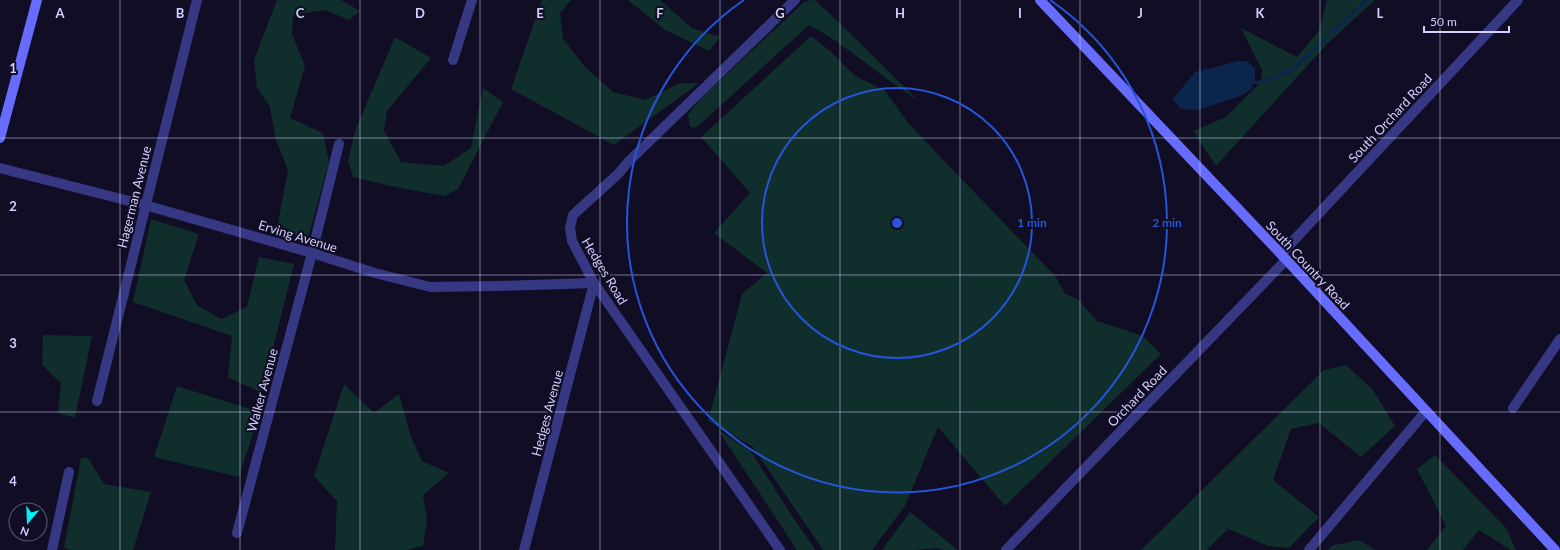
<svg xmlns="http://www.w3.org/2000/svg" width="1560" height="550" viewBox="0 0 1560 550" font-family="Lato,sans-serif">
<rect width="100%" height="100%" fill="#100d24"/>
<!-- green -->
<g fill="#102e2b">
<path d="M277 0H341L360 11 349 20 325 10 293 15 292 34 305 66 290 118 323 133 329 162 307 242 278 223 288 170 275 137 270 107 257 88 254 60Z"/>
<path d="M542 0H571L560 13 563 39 585 67 613 92 645 100 680 83H699L614 145 511 89Z"/>
<path d="M628 0H660L692 28 720 37 709 51 665 30Z"/>
<path d="M812 0H815C851 33 884 68 919 101 881 77 848 46 809 25L696 128 690 127 688 115 700 99 804 2Z"/>
<path d="M1327 0H1375L1329 42 1216 166 1193 131 1226 117 1261 82 1262 70 1241 28 1297 57 1319 31Z"/>
<path d="M811 36 830 51 854 75 885 91 909 124 1056 277 1065 294 1078 299 1097 321 1143 336 1161 354 1005 506 938 427 905 506 872 550H823L753 447 708 421 742 294 767 273 714 233 750 193 701 137Z"/>
<path d="M395 37 431 58 387 111 384 131 401 162 444 166 471 148 483 88 503 102 458 189 445 196 395 187 353 177 348 161 355 131Z"/>
<path d="M151 219 199 234 184 280 197 305 221 319 247 307 259 257 294 264 262 393 228 377 232 336 133 302Z"/>
<path d="M43 335 92 336 75 418 58 413 61 383 42 365Z"/>
<path d="M1346 365 1373 390 1395 426 1361 457 1319 423 1291 429 1273 480 1319 517 1289 548 1268 546 1228 529 1207 550H1141L1324 370Z"/>
<path d="M344 384 374 413 399 394 411 437 422 461 449 473 423 495 427 520 423 546 406 550H335L337 501 314 476Z"/>
<path d="M177 386 260 412 239 477 154 457Z"/>
<path d="M718 430 750 450 794 519 816 550H797Z"/>
<path d="M1435 455 1506 528 1516 550H1511L1479 530 1463 550H1427L1446 526 1417 469Z"/>
<path d="M81 458H88L104 484 151 492 133 550H70L64 548Z"/>
<path d="M910 512 958 550H943L937 548 914 550H882Z"/>
<path d="M1358 540 1376 550H1328L1331 546Z"/>
</g>
<!-- water -->
<path fill="#0b264a" d="M1238 61H1247L1255 68V79L1251 90 1240 96 1198 110 1181 109 1173 99 1195 72Z"/>
<g fill="none" stroke-linecap="round" stroke-linejoin="round">
<!-- stream -->
<path stroke="#0b264a" stroke-width="3.5" d="M1249 83 1261 82 1291 71 1367 0"/>
<!-- street -->
<g stroke="#363884" stroke-width="10">
<path d="M453 60 472 0"/>
<path d="M0 168 145 205 312 253 375 273 430 287 497 286 594 283"/>
<path d="M1281 254 1518 0"/>
<path d="M97 401 197 0"/>
<path d="M1513 408 1560 339"/>
<path d="M237 533 312 253 339 144"/>
<path d="M52 550 69 472"/>
<path d="M524 550 594 283"/>
<path d="M780 550 594 283 572 241 570 228 573 215 618 174 628 162 795 0"/>
<path d="M1006 550 1286 260"/>
<path d="M1309 550 1426 411"/>
</g>
<!-- secondary -->
<g stroke="#676cff" stroke-width="10">
<path d="M1040 0 1281 254 1555 550"/>
<path d="M0 138 37 0"/>
</g>
</g>
<!-- grid -->
<path fill="none" stroke="#d3d0ff" stroke-width="1" stroke-opacity="0.55" d="M120 0V550M240 0V550M360 0V550M480 0V550M600 0V550M720 0V550M840 0V550M960 0V550M1080 0V550M1200 0V550M1320 0V550M1440 0V550M0 138H1560M0 275H1560M0 412H1560"/>
<!-- distance rings -->
<g fill="none" stroke="#2654da" stroke-width="2">
<circle cx="897" cy="223" r="135"/>
<path d="M1050 0A270 270 0 1 1 744 0"/>
</g>
<g text-anchor="middle" stroke-width="4" stroke-linejoin="round" paint-order="stroke">
<!-- street labels -->
<g font-size="13" fill="#d3d0ff" stroke="#100d24">
<text transform="translate(1390 118) rotate(-47)" y="5">South Orchard Road</text>
<text transform="translate(134 197) rotate(-76)" y="5">Hagerman Avenue</text>
<text transform="translate(298 236) rotate(17)" y="5">Erving Avenue</text>
<text transform="translate(1308 265) rotate(47)" y="5">South Country Road</text>
<text transform="translate(605 271) rotate(59)" y="5">Hedges Road</text>
<text transform="translate(262 390) rotate(-75)" y="5">Walker Avenue</text>
<text transform="translate(1137 396) rotate(-46)" y="5">Orchard Road</text>
<text transform="translate(547 413) rotate(-75)" y="5">Hedges Avenue</text>
</g>
</g>
<g font-size="13" text-anchor="middle" font-weight="bold" fill="#d3d0ff" stroke="#100d24" stroke-width="4" stroke-linejoin="round" paint-order="stroke">
<text x="60" y="18">A</text>
<text x="180" y="18">B</text>
<text x="300" y="18">C</text>
<text x="420" y="18">D</text>
<text x="540" y="18">E</text>
<text x="660" y="18">F</text>
<text x="780" y="18">G</text>
<text x="900" y="18">H</text>
<text x="1020" y="18">I</text>
<text x="1140" y="18">J</text>
<text x="1260" y="18">K</text>
<text x="1380" y="18">L</text>
<text x="13" y="73">1</text>
<text x="13" y="211">2</text>
<text x="13" y="348">3</text>
<text x="13" y="486">4</text>
</g>
<circle cx="897" cy="223" r="6" fill="#2654da" stroke="#100d24" stroke-width="2"/>
<g font-size="12" text-anchor="middle" font-weight="bold" fill="#2654da" stroke="#100d24" stroke-width="4" stroke-linejoin="round" paint-order="stroke">
<text x="1032" y="227">1 min</text>
<text x="1167" y="227">2 min</text>
</g>
<!-- north arrow -->
<g transform="translate(28 522) rotate(199)"><circle r="19" fill="#100d24" stroke="#5e5b7c"/>
<path d="M0-3L7 15L0 10L-7 15Z" fill="#00f0fb"/>
<text y="-6" font-size="11" font-weight="bold" text-anchor="middle" fill="#d3d0ff">N</text>
</g>
<!-- scale -->
<path d="M1424 26v6h85v-6" fill="none" stroke="#d3d0ff" stroke-width="2"/>
<text x="1430" y="26" font-size="12" fill="#d3d0ff" stroke="#100d24" stroke-width="3" paint-order="stroke">50 m</text>
</svg>
